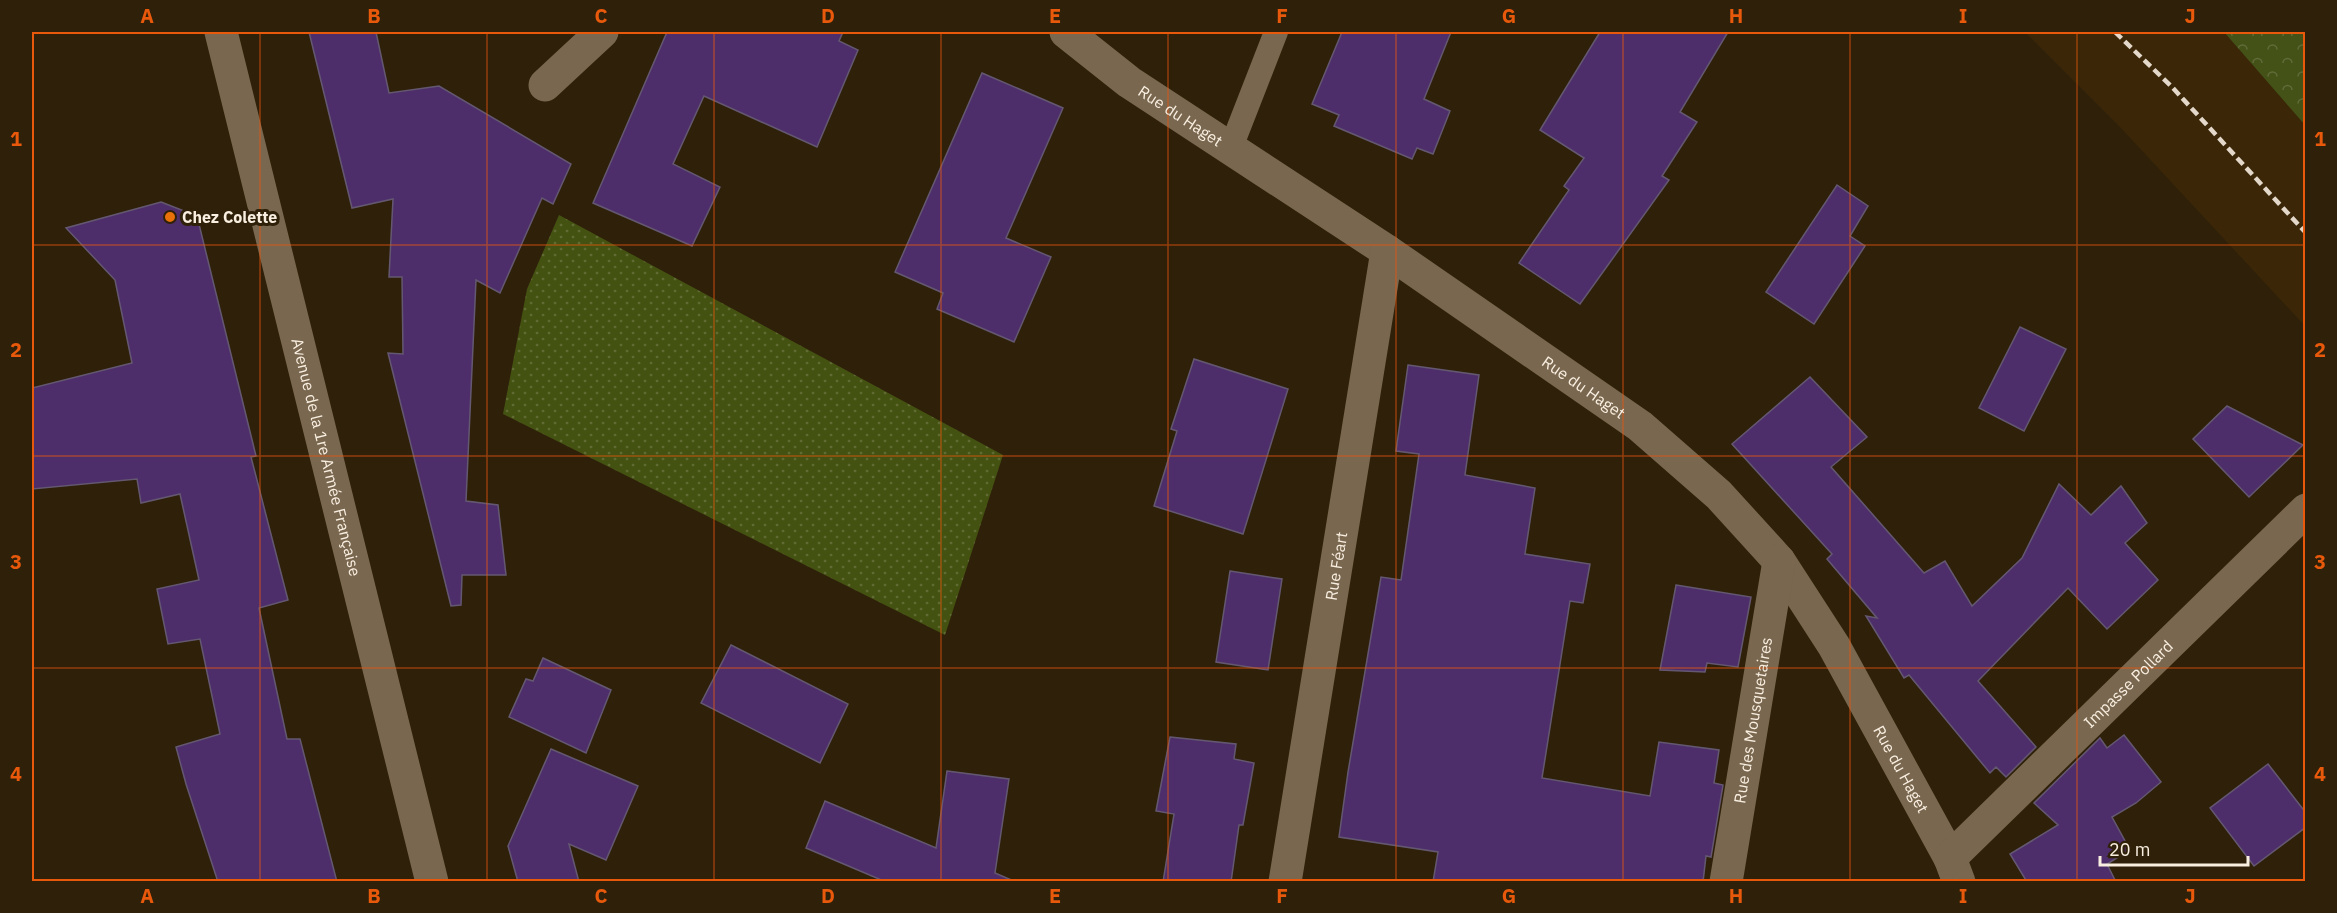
<svg xmlns="http://www.w3.org/2000/svg" width="2337" height="913" viewBox="0 0 2337 913" font-family="'IBM Plex Sans',sans-serif">
<defs>
<pattern id="grass-dots" width="8" height="8" patternUnits="userSpaceOnUse" patternTransform="scale(1.5)"><rect width="8" height="8" fill="#445211"/><path d="M2 2h.1M6 6h.1" fill="none" stroke="#606b33" stroke-width="1.8" stroke-linecap="round"/></pattern>
<pattern id="forest-crowns" width="20" height="18" patternUnits="userSpaceOnUse" patternTransform="scale(1.5)"><rect width="20" height="18" fill="#445217"/><path d="M2 6a3 3 0 1 1 6 0M12 15a3 3 0 1 1 6 0" fill="none" stroke="#606b38"/></pattern>
</defs>
<rect width="100%" height="100%" fill="#2f2009"/>
<!-- built -->
<path fill="#3b2708" d="M2025 32H2224L2305 125V326L2120 127Z"/>
<!-- grass -->
<path fill="url(#grass-dots)" d="M559 215 1003 455 945 635 503 414 527 289Z"/>
<!-- forest -->
<path fill="url(#forest-crowns)" d="M2224 32H2305V125Z"/>
<!-- building -->
<g fill="#4e2e6a" stroke="#645871" stroke-width="1.5">
<path d="M309 32H376L389 93 439 86 571 164 553 204 542 198 500 293 476 280 466 501 498 505 506 575H462L461 605 451 606 388 353 403 354 402 277H389L393 199 352 208Z"/>
<path d="M667 32H843L839 41 858 50 817 147 704 96 673 164 720 187 692 246 593 203Z"/>
<path d="M1342 32H1451L1424 99 1450 111 1433 154 1417 148 1412 159 1334 126 1339 115 1312 104Z"/>
<path d="M1600 32H1728L1680 112 1697 122 1662 176 1669 180 1580 304 1519 263 1569 190 1564 186 1584 158 1540 130Z"/>
<path d="M982 73 1063 108 1006 238 1051 257 1014 342 937 309 943 293 895 272Z"/>
<path d="M1837 185 1868 206 1850 236 1865 246 1814 324 1766 292Z"/>
<path d="M161 202 197 216 256 456 251 457 288 600 259 608 287 739H300L337 882H218L186 784 176 747 220 734 200 639 168 644 157 589 199 580 180 494 141 503 137 479 32 489V388L132 363 115 280 66 228Z"/>
<path d="M2020 327 2066 349 2024 431 1979 408Z"/>
<path d="M1194 359 1288 389 1243 534 1154 506 1177 431 1171 429Z"/>
<path d="M1408 365 1479 375 1465 475 1535 488 1525 554 1590 564 1583 603 1570 601 1542 778 1650 796 1659 742 1719 750 1714 783 1723 785 1711 857 1706 856 1703 882H1433L1438 852 1339 837 1348 772 1381 577 1401 580 1419 454 1396 451Z"/>
<path d="M1810 377 1867 437 1831 467 1924 573 1945 561 1972 606 2022 558 2059 484 2091 515 2121 486 2147 523 2125 543 2158 580 2107 629 2068 588 1978 681 2036 747 2006 777 1996 767 1990 773 1909 675 1904 678 1866 616 1877 618 1827 559 1832 554 1732 444Z"/>
<path d="M2227 406 2303 445 2249 497 2193 439Z"/>
<path d="M1230 571 1282 579 1268 670 1216 662Z"/>
<path d="M1676 585 1751 597 1738 667 1707 663 1705 672 1660 670Z"/>
<path d="M731 645 848 704 820 763 701 703Z"/>
<path d="M543 658 611 690 586 753 509 717 526 679 533 681Z"/>
<path d="M2124 735 2161 782 2136 803 2112 817 2130 850 2107 864 2116 882H2027L2010 854 2058 825 2034 803 2100 738 2107 748Z"/>
<path d="M1170 737 1236 744 1234 759 1254 763 1243 825H1239L1231 882H1163L1174 814 1156 811Z"/>
<path d="M551 749 638 786 606 860 569 844 579 882H518L508 846Z"/>
<path d="M2268 764 2306 813V827L2254 866 2210 808Z"/>
<path d="M947 771 1009 779 995 873 1016 882H886L806 848 825 801 936 848Z"/>
</g>
<g fill="none" stroke-linecap="round" stroke-linejoin="round">
<!-- service -->
<path stroke="#79674f" stroke-width="24" d="M1230 150 1276 32"/>
<!-- minor -->
<g stroke="#79674f" stroke-width="33">
<path id="s1" d="M1066 32 1129 82 1387 251 1640 426 1719 495 1779 561 1834 646 1950 858 1959 882"/>
<path d="M545 85 602 32"/>
<path id="s2" d="M1950 858 2306 510"/>
<path id="s3" d="M1285 882 1387 251"/>
<path id="s4" d="M1726 882 1779 561"/>
</g>
<!-- secondary -->
<path stroke="#79674f" stroke-width="33" id="s5" d="M221 32 432 882"/>
<!-- rail -->
<path stroke="#e3d8c9" stroke-width="4.5" stroke-dasharray="9 4.5" stroke-linecap="butt" d="M2115 32 2172 87 2306 233"/>
</g>
<!-- grid -->
<path fill="none" stroke="#e8590c" stroke-width="1.5" stroke-opacity="0.55" d="M260 32V882M487 32V882M714 32V882M941 32V882M1168 32V882M1396 32V882M1623 32V882M1850 32V882M2077 32V882M32 245H2306M32 456H2306M32 668H2306"/>
<!-- markers -->
<circle fill="#e8710a" stroke="#2f2009" stroke-width="2" cx="170" cy="217" r="6"/>
<g text-anchor="middle" stroke-width="6" stroke-linejoin="round" paint-order="stroke">
<!-- street labels -->
<g font-size="16" fill="#f9efe1" stroke="#2f2009">
<text dy="6" stroke="none"><textPath href="#s1" startOffset="142">Rue du Haget</textPath></text>
<text dy="6" stroke="none"><textPath href="#s1" startOffset="628">Rue du Haget</textPath></text>
<text dy="6" stroke="none"><textPath href="#s5" startOffset="438">Avenue de la 1re Armée Française</textPath></text>
<text dy="6" stroke="none"><textPath href="#s3" startOffset="320">Rue Féart</textPath></text>
<text dy="6" stroke="none"><textPath href="#s2" startOffset="249">Impasse Pollard</textPath></text>
<text dy="6" stroke="none"><textPath href="#s4" startOffset="164">Rue des Mousquetaires</textPath></text>
<text dy="6" stroke="none"><textPath href="#s1" startOffset="1132">Rue du Haget</textPath></text>
</g>
<!-- poi labels -->
<g font-size="16" font-weight="bold" fill="#f9efe1" stroke="#2f2009" text-anchor="start">
<text x="182" y="223">Chez Colette</text>
</g>
</g>
<!-- border -->
<rect width="2337" height="913" fill="none" stroke="#2f2009" stroke-width="66"/>
<!-- scale -->
<path d="M2100 856v9h148v-9" fill="none" stroke="#f9efe1" stroke-width="3"/>
<text x="2109" y="856" font-size="18" fill="#f9efe1" stroke="#2f2009" stroke-width="4.5" paint-order="stroke">20 m</text>
<rect x="33" y="33" width="2271" height="847" fill="none" stroke="#e8590c" stroke-width="2"/>
<g font-size="20" text-anchor="middle" font-weight="bold" fill="#e8590c">
<text x="147" y="23">A</text>
<text x="374" y="23">B</text>
<text x="601" y="23">C</text>
<text x="828" y="23">D</text>
<text x="1055" y="23">E</text>
<text x="1282" y="23">F</text>
<text x="1509" y="23">G</text>
<text x="1736" y="23">H</text>
<text x="1963" y="23">I</text>
<text x="2190" y="23">J</text>
<text x="16" y="146">1</text>
<text x="2320" y="146">1</text>
<text x="16" y="357">2</text>
<text x="2320" y="357">2</text>
<text x="16" y="569">3</text>
<text x="2320" y="569">3</text>
<text x="16" y="781">4</text>
<text x="2320" y="781">4</text>
<text x="147" y="903">A</text>
<text x="374" y="903">B</text>
<text x="601" y="903">C</text>
<text x="828" y="903">D</text>
<text x="1055" y="903">E</text>
<text x="1282" y="903">F</text>
<text x="1509" y="903">G</text>
<text x="1736" y="903">H</text>
<text x="1963" y="903">I</text>
<text x="2190" y="903">J</text>
</g>
</svg>
